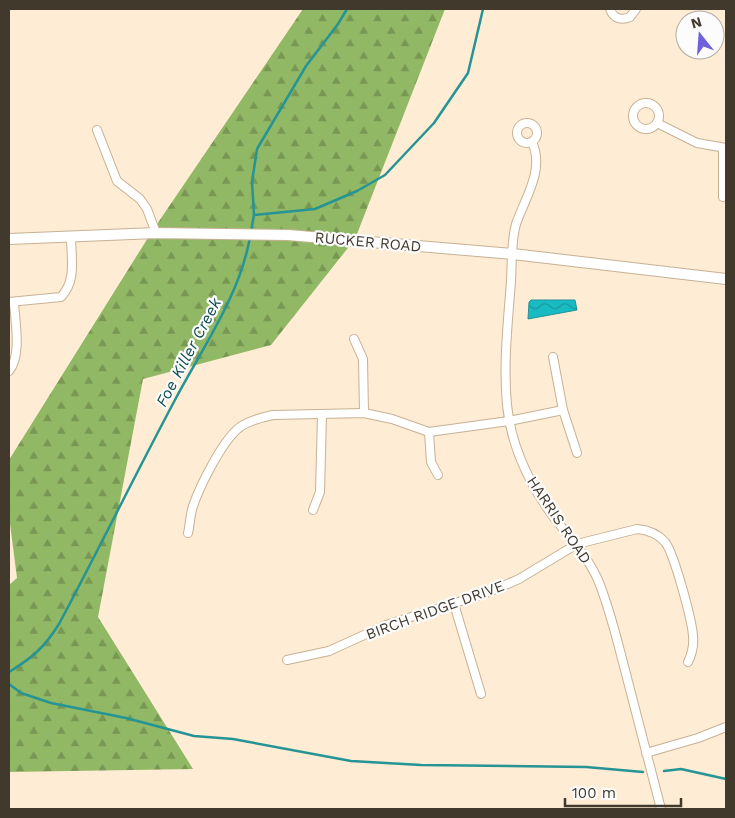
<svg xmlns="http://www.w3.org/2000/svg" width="735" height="818" viewBox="0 0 735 818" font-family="'Work Sans',sans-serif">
<defs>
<pattern id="forest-firs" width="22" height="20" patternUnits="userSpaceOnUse" patternTransform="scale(1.25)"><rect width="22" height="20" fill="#91b864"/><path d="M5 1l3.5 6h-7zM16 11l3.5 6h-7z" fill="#789753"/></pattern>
<pattern id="water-waves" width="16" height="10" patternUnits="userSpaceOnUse" patternTransform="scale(1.25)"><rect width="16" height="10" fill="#18bbc2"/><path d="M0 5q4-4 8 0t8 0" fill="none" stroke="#17999e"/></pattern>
</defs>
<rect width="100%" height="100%" fill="#feecd4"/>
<!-- forest -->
<path fill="url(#forest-firs)" d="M303 9H445L355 239 271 345 143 379 98 617 193 769 9 772V585L17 578 9 516V460L151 233Z"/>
<!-- water -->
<path fill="url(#water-waves)" stroke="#259495" d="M531 300H575L577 310 528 319 529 302Z"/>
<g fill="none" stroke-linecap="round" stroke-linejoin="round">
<!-- stream -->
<g stroke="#259495" stroke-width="2.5">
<path d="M254 215 252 182 257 149 306 66 338 24 347 9"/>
<path d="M251 231 254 215 315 209 357 191 385 175 434 123 468 73 483 9"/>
<path d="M9 672C32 658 44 648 59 624 99 549 136 473 176 398 203 347 240 295 250 237"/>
<path d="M9 684 21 693 51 703 126 718 194 736 233 739 351 761 421 765 586 767 643 772"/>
<path d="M664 771 681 769 726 779"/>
</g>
<defs>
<g id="minor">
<path d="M610 9C613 18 621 21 630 17L636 9"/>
<circle cx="646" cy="116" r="13"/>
<circle cx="527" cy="133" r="10"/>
<path d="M657 123 697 143 726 148"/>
<path d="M97 130 117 181 140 199 147 209 156 233"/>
<path d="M532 142C545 170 525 198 516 224 511 242 512 263 511 281 508 322 503 364 507 405 511 445 529 483 552 515 569 537 587 555 598 580 610 609 617 640 625 670 637 717 649 763 661 809"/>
<path d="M723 197V148"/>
<path d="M9 302 61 297C77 280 71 259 71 236"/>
<path d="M354 339 363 359 364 413"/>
<path d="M553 357 563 410 577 453"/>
<path d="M9 371C22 355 15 322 14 302"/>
<path d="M429 432 431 462 438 475"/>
<path d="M313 510 320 492 322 415"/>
<path d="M188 533C190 525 190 515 193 506 200 486 224 436 243 425 252 420 263 417 273 415L364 413 392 419 429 432 509 421 563 410"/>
<path d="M454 604 481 694"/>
<path d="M287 660 329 651 386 625 489 592 519 579 577 544 637 529C648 530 658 534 665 542 674 553 692 620 693 636 694 646 692 654 688 662"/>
<path d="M646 753 698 738 726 727"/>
</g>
<path id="secondary" d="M9 239 156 233 288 235 513 254 726 279"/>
</defs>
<!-- minor casing -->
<use href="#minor" stroke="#c7b194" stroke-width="10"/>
<!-- secondary casing -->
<use href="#secondary" stroke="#c7b194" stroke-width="12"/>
<!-- minor -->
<use href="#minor" stroke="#fff" stroke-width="8"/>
<!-- secondary -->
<use href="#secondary" stroke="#fff" stroke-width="10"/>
</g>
<g text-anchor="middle" stroke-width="4.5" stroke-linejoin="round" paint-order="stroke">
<!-- street labels -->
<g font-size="15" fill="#42392d" stroke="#fcfcfc">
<text transform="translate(368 242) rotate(5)" y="5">RUCKER ROAD</text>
<text transform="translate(559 520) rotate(56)" y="5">HARRIS ROAD</text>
<text transform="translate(435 610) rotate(-20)" y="5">BIRCH RIDGE DRIVE</text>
</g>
<!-- water labels -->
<g font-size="16" font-style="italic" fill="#114e51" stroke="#fcfcfc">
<text transform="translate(188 352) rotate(-62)" y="6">Foe Killer Creek</text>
</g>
</g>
<!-- border -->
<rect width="735" height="818" fill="none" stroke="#42392d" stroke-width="20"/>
<!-- north arrow -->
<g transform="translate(700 35) rotate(343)"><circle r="24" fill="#fcfcfc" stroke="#b2aea9"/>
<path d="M0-4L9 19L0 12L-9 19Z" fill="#6e61db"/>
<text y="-8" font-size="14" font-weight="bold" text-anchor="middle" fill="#42392d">N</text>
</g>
<!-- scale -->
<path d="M565 798v8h116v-8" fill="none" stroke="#42392d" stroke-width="2.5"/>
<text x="572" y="798" font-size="15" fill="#42392d" stroke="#fcfcfc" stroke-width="4" paint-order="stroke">100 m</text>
</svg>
